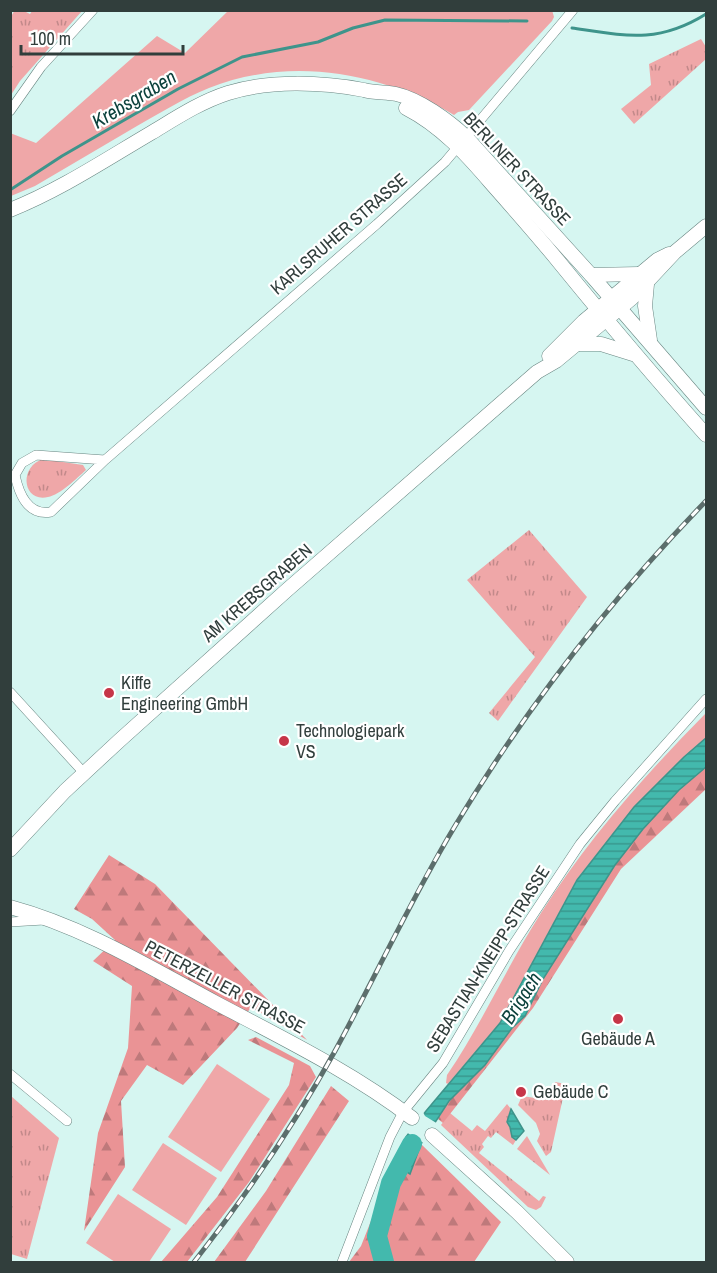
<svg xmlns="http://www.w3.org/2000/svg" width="717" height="1273" viewBox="0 0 717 1273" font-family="'Archivo Narrow',sans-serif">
<defs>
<pattern id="grass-tufts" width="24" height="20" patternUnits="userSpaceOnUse" patternTransform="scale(1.5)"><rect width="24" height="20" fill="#efa7a8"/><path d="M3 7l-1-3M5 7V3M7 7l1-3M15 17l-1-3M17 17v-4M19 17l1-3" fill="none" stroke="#c2898a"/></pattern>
<pattern id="forest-firs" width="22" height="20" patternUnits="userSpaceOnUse" patternTransform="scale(1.5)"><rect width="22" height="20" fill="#ea9395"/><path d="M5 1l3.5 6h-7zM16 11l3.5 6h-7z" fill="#be797b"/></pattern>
<pattern id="water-rules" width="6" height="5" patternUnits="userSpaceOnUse" patternTransform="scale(1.5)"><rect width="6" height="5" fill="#43b9ad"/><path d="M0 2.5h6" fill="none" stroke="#39988e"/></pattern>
</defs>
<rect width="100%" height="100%" fill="#d6f6f1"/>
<!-- grass -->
<g fill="url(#grass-tufts)">
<path d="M15 10 24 11 30 14 32 11H82L20 81 11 95 10 18Z"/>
<path d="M701 39 706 47V59L634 124 621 109 651 85 649 64Z"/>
<path d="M43 459 83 465 86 470C77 478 60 495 48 497 23 503 18 467 43 459Z"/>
<path d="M529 530 587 597 498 721 489 713 535 657 467 580Z"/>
<path d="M555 1082 566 1084 551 1152 546 1156 537 1141 540 1134 536 1123 518 1105 522 1096 548 1100 550 1090H553Z"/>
<path d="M11 1096 59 1138 27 1259 11 1254Z"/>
<path d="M507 1104 511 1109 507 1122 510 1127 512 1137 516 1140 513 1145 496 1132 491 1138 488 1136 482 1144 484 1147 479 1153 539 1201 543 1196 546 1197 541 1207 536 1210 528 1207 441 1125 450 1113 472 1131 477 1125 485 1131Z"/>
<path d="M527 1136 550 1175 517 1149Z"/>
</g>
<!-- forest -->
<g fill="url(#forest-firs)">
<path d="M706 767V789L621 869 533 1008 443 1123 438 1119 449 1101 485 1065 512 1028 525 1016 543 979 615 865 643 829 679 790Z"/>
<path d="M109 855 155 884 307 1040 251 1007 237 1028 183 1085 147 1065 121 1101 125 1167 84 1231 98 1133 128 1048 132 986 93 961 115 940 92 919 74 909Z"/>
<path d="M256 1037 310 1066 316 1077 249 1182 187 1262H161L217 1197 289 1085 294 1063 248 1040Z"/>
<path d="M331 1086 349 1101 245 1262H214L266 1191Z"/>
<path d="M421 1144 501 1222 474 1262H349L361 1246 394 1163 410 1173Z"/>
</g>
<!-- park -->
<g fill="#efa7a8">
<path d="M552 10 554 17 552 21 469 110 458 112 454 115C380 72 290 56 209 88 184 98 160 113 137 126 103 146 69 166 35 186L11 196 10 133 36 143 157 36 185 53 228 11Z"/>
<path d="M706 713V738L684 757 634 807 577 879 500 1023 448 1084 446 1083 447 1075C482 1024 507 966 541 913 588 839 645 775 706 713Z"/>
<path d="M217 1064 270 1099 221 1172 168 1137Z"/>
<path d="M163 1143 217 1178 186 1225 132 1190Z"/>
<path d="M118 1194 171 1229 149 1262H115L86 1243Z"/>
</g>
<!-- water -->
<g fill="url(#water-rules)" stroke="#3e948b" stroke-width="1.5">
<path d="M706 738V767L679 790 643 829 615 865 543 979 525 1016 512 1028 485 1065 449 1101 421 1144 410 1174 394 1163 406 1137 426 1111 500 1023 577 880 634 807 684 757Z"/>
<path d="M511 1109 524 1131 516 1140 512 1137 510 1127 507 1122Z"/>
</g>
<!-- pier -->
<path fill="#d6f6f1" d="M422 1110 425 1116 438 1124 425 1144 406 1132Z"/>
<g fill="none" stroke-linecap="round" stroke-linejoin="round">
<!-- stream -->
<g stroke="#3e948b" stroke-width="3">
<path d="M572 28C626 36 658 44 706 14"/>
<path d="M10 190 62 156 178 89 242 57 318 42 353 28 385 20 527 21"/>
</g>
<!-- river -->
<path stroke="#43b9ad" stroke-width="20" d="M384 1262 377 1236 391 1183 412 1144"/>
<defs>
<g id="street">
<path d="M10 111 41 67 93 10"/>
<path d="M105 460 36 455 22 463 15 475C19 494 28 516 51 512L105 460 377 224 445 162 573 10"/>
<path d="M10 692 84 773"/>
<path d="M10 922 44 920"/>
<path d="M10 1074 67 1121"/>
<path d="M342 1262 390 1137 403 1112 443 1063 509 951 580 844 615 801 706 699"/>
</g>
<g id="secondary">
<path d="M406 108C441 126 466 154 491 183 514 209 537 235 559 262 607 321 656 379 706 435"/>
<path d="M10 210C60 190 105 160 151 133 176 118 200 102 228 93 270 80 321 82 364 90 375 93 386 92 396 94 419 99 449 121 466 137L591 275 706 408"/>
<path d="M591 275 639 274"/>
<path d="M647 284 645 306 650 340"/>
<path d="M576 344H601L633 354"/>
<path d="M549 356 584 321 657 260 669 254"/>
<path d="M10 850 65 791 120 740 287 590 537 372 556 361 632 298 675 252 706 226"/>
<path d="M10 907C84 927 149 967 216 1003 282 1038 352 1072 412 1118"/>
<path d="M432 1135 517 1212 567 1262"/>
</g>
</defs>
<!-- street casing -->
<use href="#street" stroke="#688581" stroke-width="10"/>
<!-- secondary casing -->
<use href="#secondary" stroke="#688581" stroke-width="15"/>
<!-- street -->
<use href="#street" stroke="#fff" stroke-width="9"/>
<!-- secondary -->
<use href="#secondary" stroke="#fff" stroke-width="14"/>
<defs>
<path id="rail" d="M194 1262C246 1196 294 1125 335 1051 376 976 411 899 455 826 526 708 610 600 706 501"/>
</defs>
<!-- rail casing -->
<use href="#rail" stroke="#5c6e6c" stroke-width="5"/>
<!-- rail -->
<use href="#rail" stroke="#fff" stroke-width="3" stroke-dasharray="9" stroke-linecap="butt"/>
</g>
<!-- markers -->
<g fill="#c63548" stroke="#fff" stroke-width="2">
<circle cx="109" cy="693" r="6"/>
<circle cx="284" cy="741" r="6"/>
<circle cx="618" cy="1019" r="6"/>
<circle cx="521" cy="1092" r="6"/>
</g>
<g text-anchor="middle" stroke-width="4.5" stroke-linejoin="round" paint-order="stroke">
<!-- street labels -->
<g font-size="18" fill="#313e3c" stroke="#fff">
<text transform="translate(517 169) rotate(47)" y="6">BERLINER STRASSE</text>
<text transform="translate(339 234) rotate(-41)" y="6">KARLSRUHER STRASSE</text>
<text transform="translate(257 593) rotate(-41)" y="6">AM KREBSGRABEN</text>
<text transform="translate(488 959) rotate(-58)" y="6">SEBASTIAN-KNEIPP-STRASSE</text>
<text transform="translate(225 987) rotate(28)" y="6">PETERZELLER STRASSE</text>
</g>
<!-- poi labels -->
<g font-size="18" fill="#313e3c" stroke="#fff" text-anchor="start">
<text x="121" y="689">Kiffe<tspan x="121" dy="21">Engineering GmbH</tspan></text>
<text x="296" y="737">Technologiepark<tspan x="296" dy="21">VS</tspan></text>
<text x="618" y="1045" text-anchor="middle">Gebäude A</text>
<text x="533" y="1098">Gebäude C</text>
</g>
<!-- water labels -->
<g font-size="20" font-style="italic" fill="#0d423d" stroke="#fff">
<text transform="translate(134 99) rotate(-31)" y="7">Krebsgraben</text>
<text transform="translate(521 998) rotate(-57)" y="7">Brigach</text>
</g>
</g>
<!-- border -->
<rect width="717" height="1273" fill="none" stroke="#313e3c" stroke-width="24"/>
<!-- scale -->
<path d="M21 45v9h162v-9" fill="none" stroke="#313e3c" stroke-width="3"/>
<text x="30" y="45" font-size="18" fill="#313e3c" stroke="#ffffff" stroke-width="4.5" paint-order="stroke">100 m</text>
</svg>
